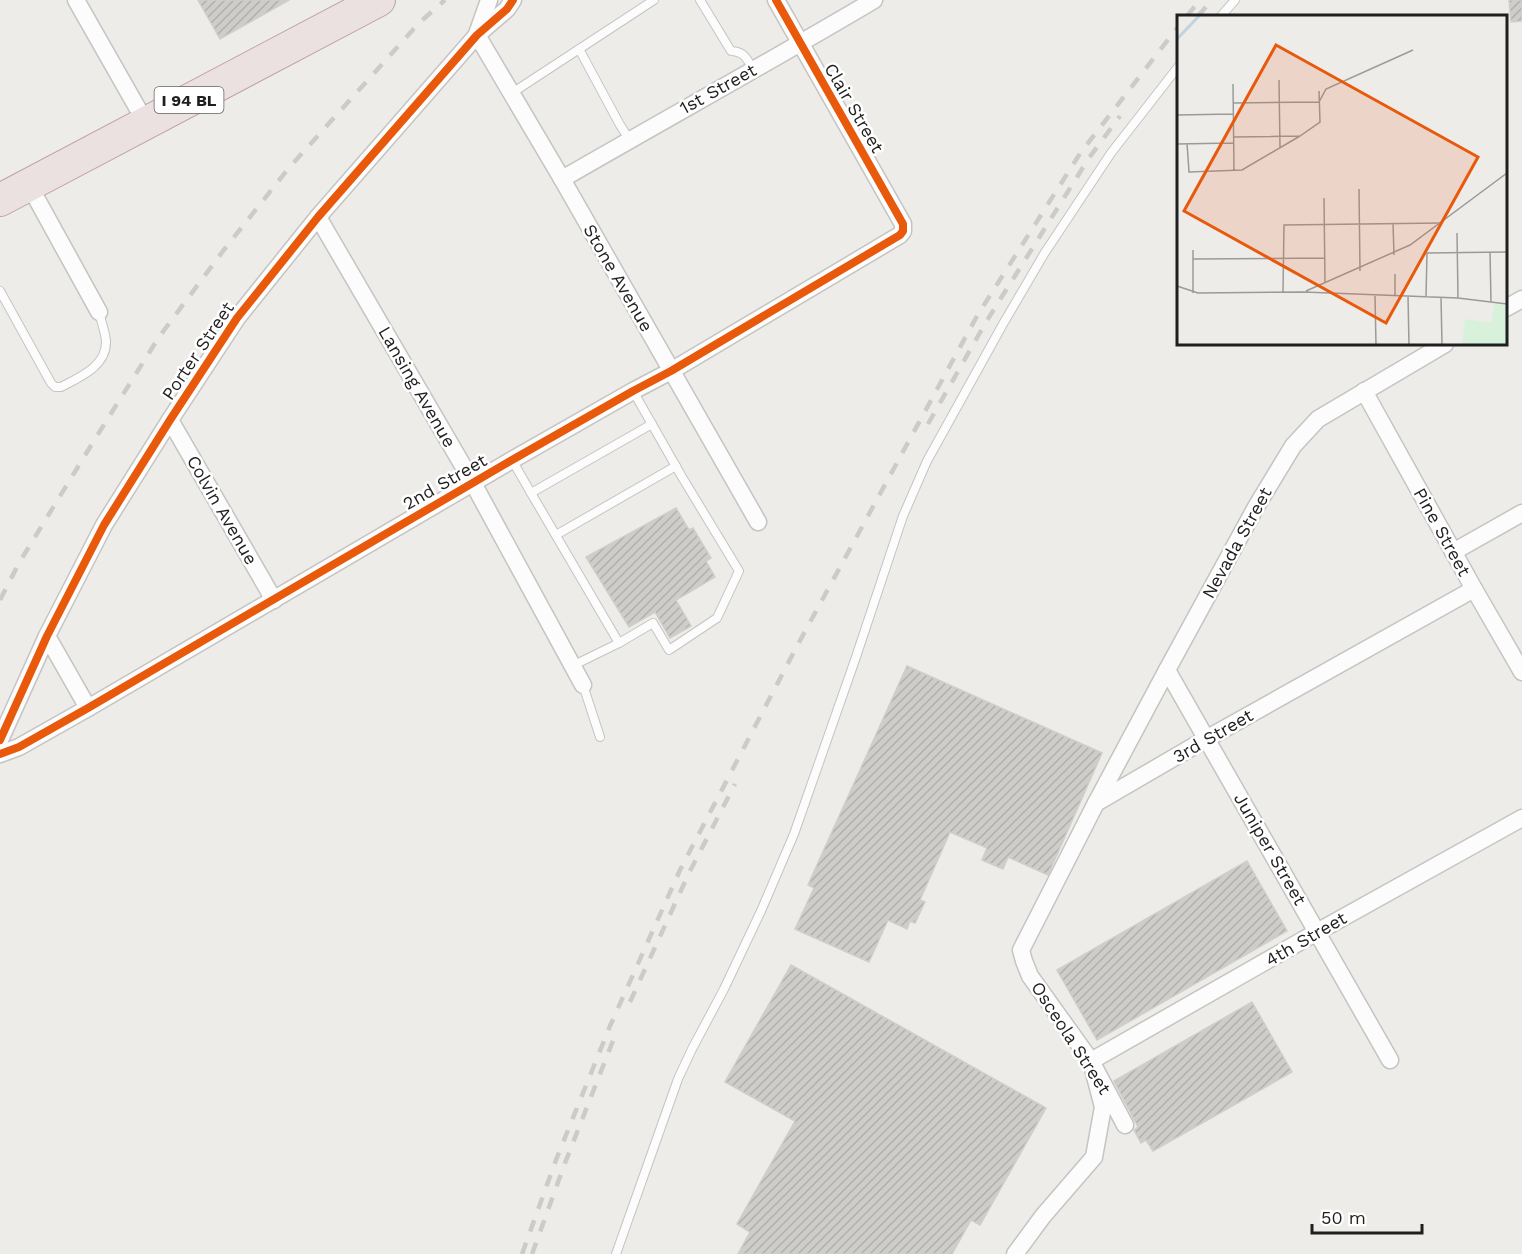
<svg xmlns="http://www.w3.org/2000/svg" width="1522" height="1254" viewBox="0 0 1522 1254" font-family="'Work Sans',sans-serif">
<defs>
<pattern id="building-hatch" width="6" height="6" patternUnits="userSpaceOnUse" patternTransform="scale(1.5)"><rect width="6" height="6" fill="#cecdca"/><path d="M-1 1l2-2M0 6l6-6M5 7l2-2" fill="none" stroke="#b0b0ad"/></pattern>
</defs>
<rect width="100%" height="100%" fill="#edece9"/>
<!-- building -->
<g fill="url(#building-hatch)" stroke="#d0ceca" stroke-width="1.5">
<path d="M198 0H289L220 39Z"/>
<path d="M1509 0H1522V21L1511 22Z"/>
<path d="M676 508 689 530 693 528 711 558 706 561 715 577 676 600 691 626 670 638 655 612 629 627 586 557Z"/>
<path d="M907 666 1102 753 1048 875 1008 857 1003 869 982 860 987 848 950 832 920 900 925 902 915 923 910 921 907 929 888 920 869 962 795 929 814 888 808 885Z"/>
<path d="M1247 861 1287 931 1097 1040 1057 970Z"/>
<path d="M791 965 1046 1108 980 1225 971 1220 952 1254H738L750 1232 737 1224 795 1121 725 1082Z"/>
<path d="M1252 1002 1292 1072 1153 1151 1146 1140 1141 1143 1134 1130 1138 1127 1114 1081Z"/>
</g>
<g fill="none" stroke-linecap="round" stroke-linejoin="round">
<defs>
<g id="lane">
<path d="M700 0 731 51C745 52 746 58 753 69"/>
<path d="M1221 16 1235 0"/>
<path d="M579 49 620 125 629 139"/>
<path d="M512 93 654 0"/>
<path d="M0 291 51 383 55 387H61C80 377 107 366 106 341 105 331 101 321 99 312"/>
<path d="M512 460 531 493"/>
<path d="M556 535 676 466"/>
<path d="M619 643 531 493 652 424"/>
<path d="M572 666 619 643 653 623 669 650 717 618 739 571 682 477 633 391"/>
<path d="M583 685 600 737"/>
<path d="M616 1254 678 1079 692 1049 724 989 761 911 794 834 856 657 903 516 927 461 1003 324 1044 254 1111 153 1178 67"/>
</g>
<g id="street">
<path d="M76 0 146 123"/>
<path d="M477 34 489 0"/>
<path d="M477 35 562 179 758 522"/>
<path d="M562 179C666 119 771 61 874 0"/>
<path d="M29 185 99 312"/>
<path d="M318 217 473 483 583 685"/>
<path d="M1506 308 1522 299"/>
<path d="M1364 391 1474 589 1522 672"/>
<path d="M170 420 274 600"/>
<path d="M1453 552 1522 513"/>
<path d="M47 636 88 708"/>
<path d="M1167 670 1390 1060"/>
<path d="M0 740 47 636 104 525 170 420 237 318 318 217 477 35 507 9 513 0"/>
<path d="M0 754 19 747 88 708 512 460 633 391 671 371 900 235 903 231V224L776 0"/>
<path d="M1096 803 1167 670 1256 507 1293 446 1318 419 1445 344"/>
<path d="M1125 1125 1091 1061 1030 976 1024 961 1021 950 1096 803 1206 739 1474 589"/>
<path d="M1015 1254 1043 1216 1094 1157 1103 1107 1091 1061 1317 932 1522 818"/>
</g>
<path id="highway" d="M0 200 379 0"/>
</defs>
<!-- lane casing -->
<use href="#lane" stroke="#c4c4c2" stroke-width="10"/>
<!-- street casing -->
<use href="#street" stroke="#c4c4c2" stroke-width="19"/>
<!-- highway casing -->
<use href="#highway" stroke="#c0a2a8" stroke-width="34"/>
<!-- lane -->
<use href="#lane" stroke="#fcfcfc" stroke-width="8"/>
<!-- street -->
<use href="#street" stroke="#fcfcfc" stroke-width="16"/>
<!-- highway -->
<use href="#highway" stroke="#eae1e0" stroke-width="32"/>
<!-- rail -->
<g stroke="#cbcbca" stroke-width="4.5" stroke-dasharray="12 12" stroke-linecap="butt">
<path d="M1187 16 1200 0"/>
<path d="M1198 16 1212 0"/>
<path d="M928 424 986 322 1089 158 1120 116"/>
<path d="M0 600 19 563 95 439 159 337 223 251 288 169 419 23 445 0"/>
<path d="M630 1002 689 873 735 784"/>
<path d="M522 1254 556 1160 610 1026 680 870 797 646 977 316 1081 152 1178 27"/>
<path d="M532 1254 565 1163 616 1033"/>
</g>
<defs>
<g id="cycleway">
<path d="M0 740 47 636 104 525 170 420 237 318 318 217 477 35 507 9 513 0"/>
<path d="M0 754 19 747 88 708 512 460 633 391 671 371 900 235 903 231V224L776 0"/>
</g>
</defs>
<!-- cycleway casing -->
<use href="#cycleway" stroke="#fff" stroke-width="11"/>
<!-- cycleway -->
<use href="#cycleway" stroke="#e8590c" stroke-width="8"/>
</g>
<g text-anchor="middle" stroke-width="5" stroke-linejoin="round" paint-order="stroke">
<!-- shield labels -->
<rect fill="#fff" stroke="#626262" stroke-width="1.5" x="154.5" y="87" width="69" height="26" rx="4.5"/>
<g font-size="16" font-weight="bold" fill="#1f1f1f">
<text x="189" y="106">I 94 BL</text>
</g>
<!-- street labels -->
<g font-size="18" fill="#1f1f1f" stroke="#fff">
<text transform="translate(718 89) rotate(-29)" y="6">1st Street</text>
<text transform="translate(854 108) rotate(60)" y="6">Clair Street</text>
<text transform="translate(618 278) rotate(60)" y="6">Stone Avenue</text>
<text transform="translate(198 351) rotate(-56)" y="6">Porter Street</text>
<text transform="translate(417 387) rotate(60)" y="6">Lansing Avenue</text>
<text transform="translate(445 482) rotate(-30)" y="6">2nd Street</text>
<text transform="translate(222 510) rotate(60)" y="6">Colvin Avenue</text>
<text transform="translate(1442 532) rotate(61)" y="6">Pine Street</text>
<text transform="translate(1237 543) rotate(-61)" y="6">Nevada Street</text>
<text transform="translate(1213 736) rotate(-30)" y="6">3rd Street</text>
<text transform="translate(1270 849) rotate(60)" y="6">Juniper Street</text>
<text transform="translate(1306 939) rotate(-30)" y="6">4th Street</text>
<text transform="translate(1071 1038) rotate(57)" y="6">Osceola Street</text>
</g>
</g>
<!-- overview -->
<g transform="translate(1177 15)">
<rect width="330" height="330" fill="#edece9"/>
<path d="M317 289 330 291V330H285L288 304 314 308Z" fill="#d8f1db"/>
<path fill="none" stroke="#bed4de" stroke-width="3" d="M0 24 23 0"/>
<path fill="none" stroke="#9b9a98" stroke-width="1.5" d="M102 65 103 133M56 69 57 156M56 88 142 87 149 74 236 35M0 100 56 99M57 122 123 121 143 107 142 76M10 128 12 157 65 155 123 121M0 129 57 128M182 174 183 256M147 183 148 268M216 208 217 240M280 218 281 283M313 237 314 287M16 244 147 243M0 271 21 278 127 277 281 283 330 289M129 276 233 230 330 158M106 277 107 210 265 208M16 278V235M198 281 199 330M218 281V259M231 281 232 330M249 282 250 238 330 237M264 282 265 330"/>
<path fill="#e8590c" fill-opacity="0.15" stroke="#e8590c" stroke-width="3" d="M99 30 301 142 209 308 7 196Z"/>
<rect width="330" height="330" fill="none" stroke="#1f1f1f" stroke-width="3"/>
</g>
<!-- scale -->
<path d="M1312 1224v9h110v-9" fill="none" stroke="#1f1f1f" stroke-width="3"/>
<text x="1321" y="1224" font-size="18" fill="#1f1f1f" stroke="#ffffff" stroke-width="4.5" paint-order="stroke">50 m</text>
</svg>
